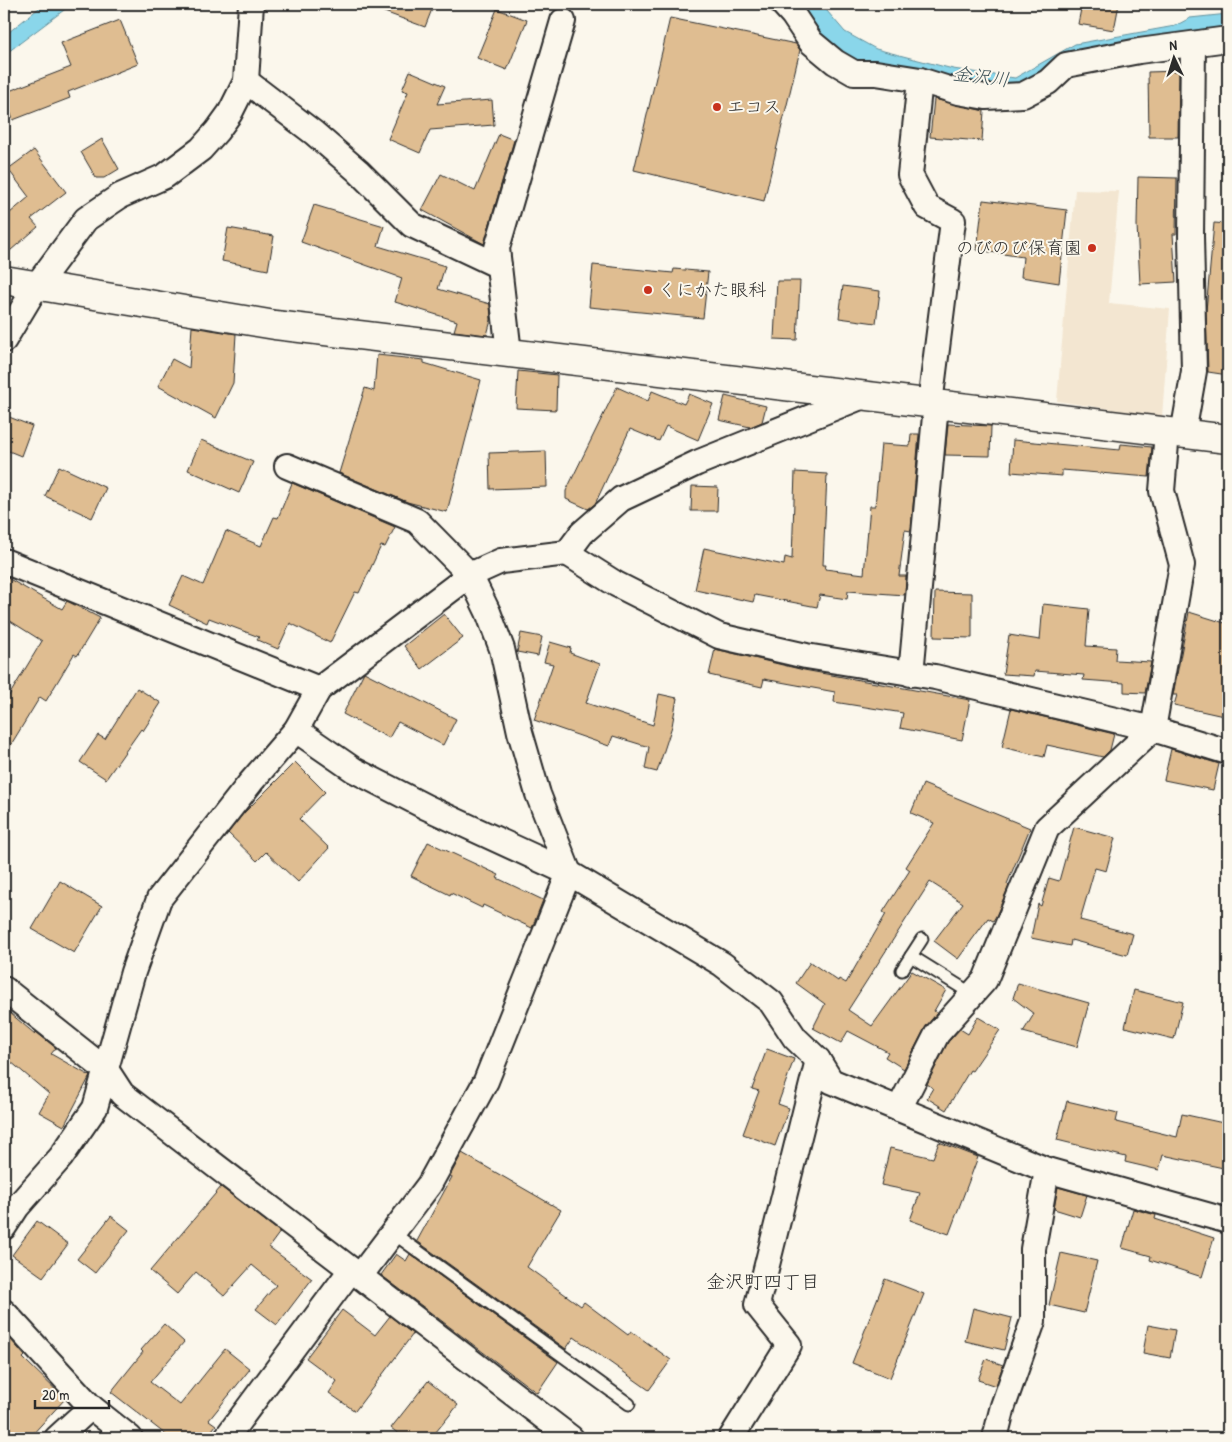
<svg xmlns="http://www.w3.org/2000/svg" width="1232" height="1442" viewBox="0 0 1232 1442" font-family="'Patrick Hand','Klee One',sans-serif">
<rect width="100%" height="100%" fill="#fbf7ec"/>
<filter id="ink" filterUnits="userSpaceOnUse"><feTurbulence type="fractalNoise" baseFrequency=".02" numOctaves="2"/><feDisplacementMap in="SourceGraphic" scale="10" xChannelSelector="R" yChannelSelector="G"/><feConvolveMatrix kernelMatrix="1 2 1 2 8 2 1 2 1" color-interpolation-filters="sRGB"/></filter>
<g filter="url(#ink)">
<!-- built -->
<path fill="#f3e6d1" d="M1075 190 1119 191 1109 303 1170 309 1162 417 1057 401Z"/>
<!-- water -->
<g fill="#8ad6ea" stroke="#64929e">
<path d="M44 4H72L4 55V36Z"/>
<path d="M799 4H821L845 32 876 49 953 69 1015 78 1075 44 1175 26 1190 18 1228 14V28L1008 92 902 69C886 61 879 65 864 63 835 58 812 28 799 4Z"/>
</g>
<!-- building -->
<g fill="#dfbd91" stroke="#2b2b2b">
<path d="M369 4H434L425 27 368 6Z"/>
<path d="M1082 4H1119L1114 30 1078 24Z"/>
<path d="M497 9 527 20 507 70 477 58Z"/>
<path d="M670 18 796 44 800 50 764 201 634 170Z"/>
<path d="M120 20 138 64 68 92 70 98 13 120 4 93 71 67 61 43Z"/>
<path d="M410 71 445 86 437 104 492 100 494 125 430 130 420 153 388 139 408 92 402 90Z"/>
<path d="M1179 71 1178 137H1149L1148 72Z"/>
<path d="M934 99 984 111 982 141 930 137Z"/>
<path d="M499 134 514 140 484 244 422 210 441 174 475 191Z"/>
<path d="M102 139 119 169 104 178H96L81 152Z"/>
<path d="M34 150 66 192 31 219 38 227 4 256V218L29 197 8 169Z"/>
<path d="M1138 177 1177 178 1176 234H1173L1176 282 1140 284 1137 225Z"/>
<path d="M983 200 1067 210 1059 283 1021 277 1023 257 977 250Z"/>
<path d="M314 205 384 226 378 246 445 266 438 289 490 304 491 320 487 335 454 331 457 321 395 302 402 278 301 242Z"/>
<path d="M1214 223 1228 224V375L1208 372 1206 311Z"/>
<path d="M228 228 274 236 268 270 222 261Z"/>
<path d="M593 265 673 273 674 269 708 272 703 318 589 307Z"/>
<path d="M777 281H800L797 340 774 339Z"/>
<path d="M843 286 880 291 876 323 839 318Z"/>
<path d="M192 327 236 334 233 383 216 418 158 386 172 359 189 368Z"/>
<path d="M377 355 424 360V363L481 380 447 512 407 502 339 473 365 388 374 391Z"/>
<path d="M518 371 557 375 556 410 516 408Z"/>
<path d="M617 387 648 401 652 391 684 404 689 394 713 404 698 440 666 426 659 441 630 429 595 504 588 509 566 499V491Z"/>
<path d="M725 396 766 406 762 422 750 427 719 420Z"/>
<path d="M4 415 32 426 21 456 4 449Z"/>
<path d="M948 424 991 426 990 456 945 455Z"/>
<path d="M911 434H919L911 531 905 530 899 576H906L905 595 848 591 847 599 820 595 817 607 755 595 753 602 695 590 704 548 784 565 785 557 792 559 795 472 827 474 823 565H826L825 569 864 574 870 506H875L881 444 910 446Z"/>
<path d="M201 440 253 462 239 493 188 470Z"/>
<path d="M1013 440 1120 450 1121 444 1152 447 1149 477 1062 470V476L1011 472Z"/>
<path d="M546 451 547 487 490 489 489 453Z"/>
<path d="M59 466 106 488 92 518 45 496Z"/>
<path d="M292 483 395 527 385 547 381 546 359 593 355 592 330 643 290 623 278 649 257 640 259 637 209 618 207 623 169 605 183 576 203 585 226 531 261 546 274 517 278 518Z"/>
<path d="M692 486 718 487 717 511H691Z"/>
<path d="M4 576 62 609 67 601 100 618 77 656 74 654 46 701 40 697 4 756V704L42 641 4 617Z"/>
<path d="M935 592 972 593V638L934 637Z"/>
<path d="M1043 604 1089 609 1086 646 1116 648 1115 660 1151 662 1145 693 1124 692V683L1083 680 1084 675 1035 671 1034 676 1003 674 1009 635 1040 640Z"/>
<path d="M1189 612 1228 624V717L1174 705 1177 695H1173Z"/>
<path d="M444 614 463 638 422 669 404 646Z"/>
<path d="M521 633 542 637 538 656 517 652Z"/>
<path d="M550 642 571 648 570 653 600 664 586 703 653 725 659 694 677 698 672 726 657 772 645 769 649 747 613 736 609 746 534 720 553 664 544 662Z"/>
<path d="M715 649 804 670 970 700 962 740 900 728 903 713 834 702 835 692 764 679 762 687 709 675Z"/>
<path d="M364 672 456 719 443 745 398 722 389 738 343 714Z"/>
<path d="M137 688 161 703 143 731 141 729 106 779 80 762 98 735 105 739Z"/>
<path d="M1011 709 1114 734 1110 750 1103 757 1047 745 1044 757 1002 747Z"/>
<path d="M1171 749 1219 764 1213 790 1164 780Z"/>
<path d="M295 762 325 792 299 819 329 848 298 882 266 852 257 861 228 833 243 814Z"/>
<path d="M923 784 1030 828 1007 884 1009 886 996 916 993 921 988 918 958 959 934 941 963 903 930 882 848 1010 872 1026 912 971 946 990 934 1011 937 1013 925 1028 904 1069 885 1057 888 1052 848 1031 841 1043 813 1028 825 1004 796 983 810 962 838 981 839 979 846 983 886 914 883 912 910 870 906 867 934 823 911 813Z"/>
<path d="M1074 827 1115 838 1106 871 1095 868 1080 920 1133 934 1127 955 1071 940 1070 946 1031 938 1038 904 1041 906 1049 878 1059 881Z"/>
<path d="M428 842 499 875 497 878 543 900 532 928 483 905 482 908 451 893 450 895 411 876Z"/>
<path d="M60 881 102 906 74 953 32 929Z"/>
<path d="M1018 983 1089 1003 1077 1047 1023 1032 1034 1014 1013 998Z"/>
<path d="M1134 990 1183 1002 1174 1039 1125 1027Z"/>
<path d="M4 1008 35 1034 36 1032 56 1048 51 1054 90 1076 64 1126 39 1112 49 1094 4 1056Z"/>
<path d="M978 1017 1000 1030 972 1071 970 1070 946 1110 927 1098 933 1088 927 1084 948 1042 960 1029 968 1034Z"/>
<path d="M767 1049 794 1059 778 1104 789 1108 775 1146 743 1134 759 1091 752 1089Z"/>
<path d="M1067 1101 1118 1113 1116 1122 1177 1137 1182 1114 1228 1124V1169L1163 1155 1159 1170 1125 1162 1126 1157 1057 1140Z"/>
<path d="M939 1142 978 1157 949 1234 910 1220 920 1193 881 1185 890 1148 933 1158Z"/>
<path d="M462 1153 561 1210 527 1267 581 1306 584 1302 628 1335 631 1331 671 1360 649 1390 574 1337 566 1349 417 1241 452 1177 450 1176Z"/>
<path d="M221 1187 280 1232 269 1247 312 1279 277 1325 256 1309 276 1285 252 1265 224 1296 196 1272 177 1294 150 1271Z"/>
<path d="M1058 1187 1087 1195 1080 1217 1054 1209Z"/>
<path d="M1133 1209 1156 1215 1155 1219 1214 1238 1202 1277 1150 1260 1151 1256 1122 1248Z"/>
<path d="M111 1216 129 1230 95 1273 77 1259Z"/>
<path d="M37 1221 68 1244 43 1277 12 1255Z"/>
<path d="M1061 1253 1097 1261 1084 1313 1049 1305Z"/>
<path d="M396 1254 406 1261 410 1254 558 1362 537 1393 381 1275Z"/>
<path d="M885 1279 924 1294 890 1378 852 1363Z"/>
<path d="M973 1308 1012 1318 1004 1350 965 1341Z"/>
<path d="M342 1310 375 1335 390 1316 413 1334 355 1411 329 1393 337 1381 306 1358Z"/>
<path d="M164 1324 184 1342 150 1382 180 1405 225 1349 250 1369 209 1420 216 1425 206 1438H170L111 1392 143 1352 141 1350Z"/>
<path d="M1148 1325 1175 1330 1170 1358 1143 1353Z"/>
<path d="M4 1332 25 1356 23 1358 65 1399 29 1438H4Z"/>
<path d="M986 1359 1003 1365 996 1386 978 1380Z"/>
<path d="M428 1381 458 1405 431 1438H404L391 1428Z"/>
</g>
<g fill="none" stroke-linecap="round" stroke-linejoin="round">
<defs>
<g id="service">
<path d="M911 956 972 994"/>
<path d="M902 970 922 939"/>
<path d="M393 1233 629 1404"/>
</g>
<g id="minor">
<path d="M783 4 793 15 811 42 835 62 854 73H876L920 80 910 175 927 207 953 221 930 404"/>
<path d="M920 80 958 92 986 97 1023 95 1048 82 1066 65 1139 51 1228 39"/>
<path d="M246 81 314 133 358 171 412 225 499 266 509 353"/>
<path d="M499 266 497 248 563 21"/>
<path d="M4 340 37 285 86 219 120 196 165 176 201 149 217 131 230 113 246 81 251 4"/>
<path d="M1183 434 1194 371 1191 236 1193 45"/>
<path d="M287 466 417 521 470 575 488 612 502 649 520 732 538 794 569 873 486 1081 429 1185 360 1276"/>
<path d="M567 553 616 584 719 636 806 656 935 677 1153 729 1228 752"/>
<path d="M4 561 319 689"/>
<path d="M911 674 936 405"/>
<path d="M296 730 354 770 426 807 569 873 722 964 771 1002 795 1038 818 1060 831 1081 1047 1170 1228 1221"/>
<path d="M4 989 107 1071 122 1094 571 1438"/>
<path d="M899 1109 937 1034 985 980 1047 828 1153 729 1182 565 1162 491 1167 432"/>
<path d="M4 1227 17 1207 61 1157 95 1108 133 972 159 899 251 782 296 730 319 689 470 575 501 561 567 553 582 533 621 499 697 463 863 396"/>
<path d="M4 1312 91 1407 130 1438"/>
<path d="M57 1438 91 1407"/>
<path d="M226 1438 351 1270"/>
<path d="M731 1438 789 1345 757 1305 818 1060"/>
<path d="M995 1438 1003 1406 1033 1321V1249L1047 1170"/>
</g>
<path id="tertiary" d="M4 280 275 325 1228 439"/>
</defs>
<!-- service casing -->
<use href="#service" stroke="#2b2b2b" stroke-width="15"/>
<!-- minor casing -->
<use href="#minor" stroke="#2b2b2b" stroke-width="28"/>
<!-- tertiary casing -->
<use href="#tertiary" stroke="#2b2b2b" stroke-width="31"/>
<!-- service -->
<use href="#service" stroke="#fbf7ec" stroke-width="11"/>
<!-- minor -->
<use href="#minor" stroke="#fbf7ec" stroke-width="24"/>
<!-- tertiary -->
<use href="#tertiary" stroke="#fbf7ec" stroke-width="28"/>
</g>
</g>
<!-- markers -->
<g fill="#c8321e" stroke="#fbf7ec" stroke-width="2">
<circle cx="717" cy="107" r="5"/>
<circle cx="1092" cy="248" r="5"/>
<circle cx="648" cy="290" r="5"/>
</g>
<g text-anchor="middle" stroke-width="4" stroke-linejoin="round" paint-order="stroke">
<!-- poi labels -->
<g font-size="18" fill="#2b2b2b" stroke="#fbf7ec" text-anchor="start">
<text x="727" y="113">エコス</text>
<text x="1082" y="254" text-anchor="end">のびのび保育園</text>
<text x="658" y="296">くにかた眼科</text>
</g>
<!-- water labels -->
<g font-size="19" font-style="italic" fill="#43565b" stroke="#fbf7ec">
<text transform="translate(981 76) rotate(7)" y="7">金沢川</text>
</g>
<!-- neighbourhood labels -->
<g font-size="19" fill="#2b2b2b" stroke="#fbf7ec">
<text x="763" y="1288">金沢町四丁目</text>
</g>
</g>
<!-- margin -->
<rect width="1232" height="1442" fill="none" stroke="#fbf7ec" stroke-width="20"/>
<rect x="10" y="10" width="1212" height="1422" fill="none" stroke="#2b2b2b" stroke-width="2" filter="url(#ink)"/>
<!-- north arrow -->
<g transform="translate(1174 58) rotate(356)" stroke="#fbf7ec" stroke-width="4" paint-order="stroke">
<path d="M0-4L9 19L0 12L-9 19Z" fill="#2b2b2b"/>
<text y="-8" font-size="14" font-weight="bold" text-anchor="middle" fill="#2b2b2b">N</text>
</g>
<!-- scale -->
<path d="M35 1400v8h74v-8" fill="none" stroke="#2b2b2b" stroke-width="2.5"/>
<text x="42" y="1400" font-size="15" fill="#2b2b2b" stroke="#fbf7ec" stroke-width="4" paint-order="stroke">20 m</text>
</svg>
